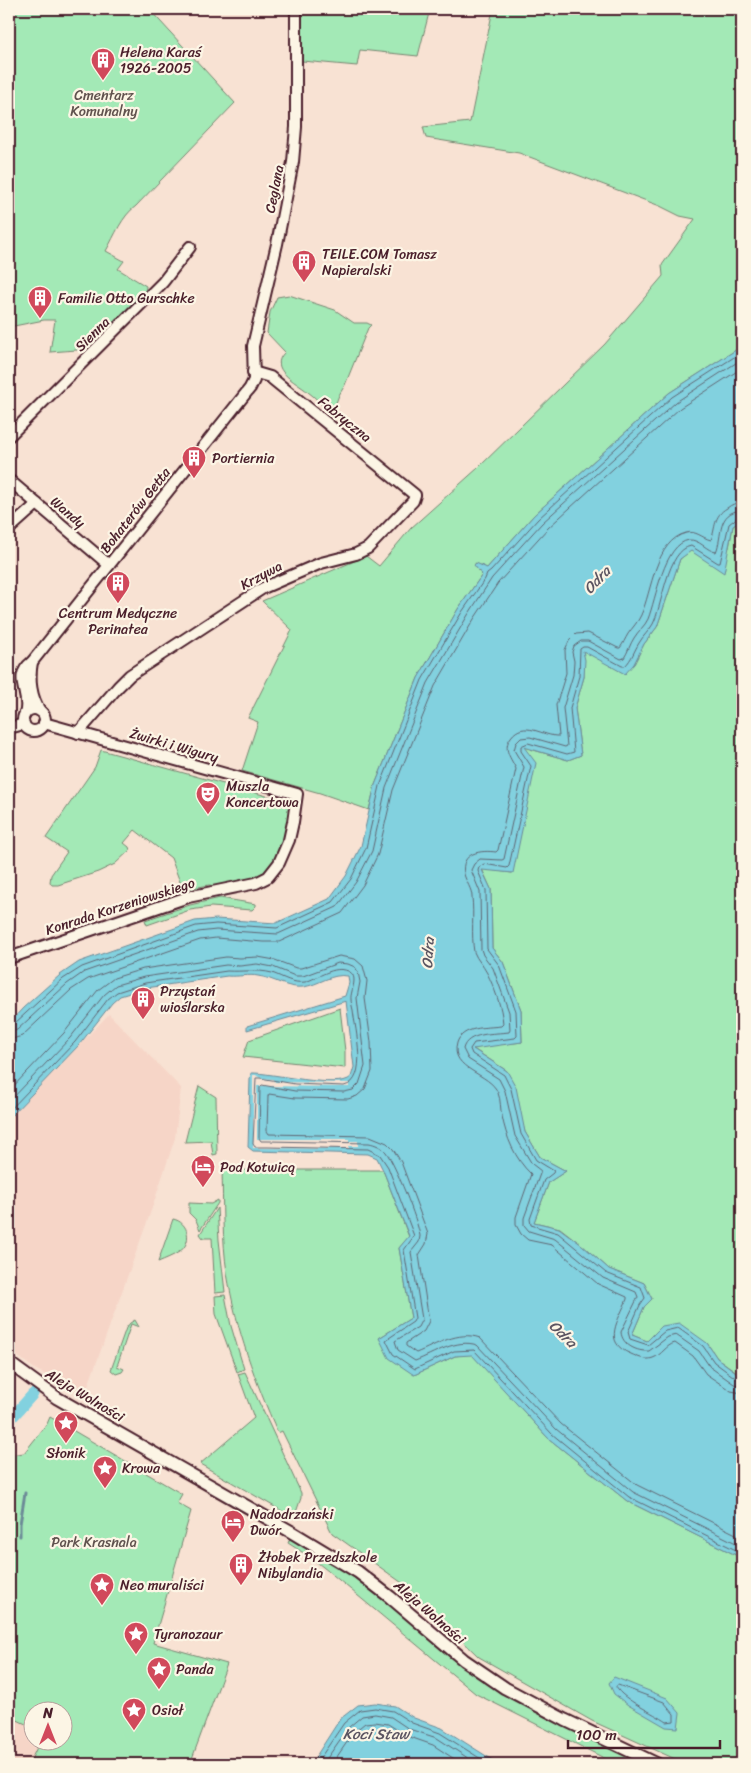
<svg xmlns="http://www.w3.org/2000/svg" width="751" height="1773" viewBox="0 0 751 1773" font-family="Sriracha,sans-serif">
<rect width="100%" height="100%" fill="#f8e2d3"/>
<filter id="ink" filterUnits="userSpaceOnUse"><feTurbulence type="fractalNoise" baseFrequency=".02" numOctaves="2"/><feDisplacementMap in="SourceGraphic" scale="10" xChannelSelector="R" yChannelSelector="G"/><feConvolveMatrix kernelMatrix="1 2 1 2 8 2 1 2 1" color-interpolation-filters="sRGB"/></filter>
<g filter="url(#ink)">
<!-- built -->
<g fill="#f6d5c7">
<path d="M109 1014 181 1088 175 1138 152 1208 87 1389 80 1393 35 1369 9 1350V1118Z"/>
<path d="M9 1716 32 1727V1740L40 1741 29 1764H9Z"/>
</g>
<!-- green -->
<g fill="#a3e9b6" stroke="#768470">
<path d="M9 9H112L116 10 117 9H149L235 103 136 206C122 216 115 235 106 251L124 261 118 269 146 286 145 295 90 349 50 352 55 320H44L9 327Z"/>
<path d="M301 9H430L418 56 360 50 357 66 302 61 300 57Z"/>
<path d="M493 9H742V346L669 393 534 515 487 568 475 563 478 571 482 575 458 609 418 678 375 785 369 810 320 793 242 771 258 722 248 718 292 630 262 601 366 556 379 566 411 528 478 468 605 344 663 276 662 265 695 219 680 216 660 206 519 153 426 138 423 127 470 122Z"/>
<path d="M289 295 335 310 354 323H367L371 325 368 328 345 385 339 395 333 411 328 410C321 404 315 397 308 392 296 382 267 369 285 352L267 333 270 312 277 297Z"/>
<path d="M742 520V1373L741 1375 717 1358 707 1343 647 1341 632 1335 644 1307 652 1299 644 1283 609 1269 582 1245 560 1228 534 1222 549 1182 566 1171 540 1157 525 1132 507 1071 472 1048 522 1042 521 1010 503 962 492 948 491 889 482 869 512 873 523 747 568 760 581 755 575 708 584 677 583 650 634 664 644 644 657 627 680 559 690 551 729 548 733 526Z"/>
<path d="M101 750 292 803 285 842 270 868 261 877 221 887 209 885 183 890 171 858 135 830 124 843 129 847 130 850 115 864 98 872 58 885H52L50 882 51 875 67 852 46 838 95 767Z"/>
<path d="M220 898 256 904V906L252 910 211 907 190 910 147 925 145 920 190 905Z"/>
<path d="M340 1008 345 1051V1068L243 1057 249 1040Z"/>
<path d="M199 1086 216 1097 217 1154 213 1155 211 1141 185 1142Z"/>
<path d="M222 1170H383L409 1237 399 1248 411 1318 379 1338 414 1375 455 1356 472 1354 548 1438 627 1501 742 1558V1764H686L592 1721 479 1657 405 1585 332 1533 282 1431 278 1433C255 1381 236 1329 227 1273 222 1239 223 1204 222 1170Z"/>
<path d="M218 1200V1203L200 1230 196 1220 189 1213V1203L211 1204Z"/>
<path d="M217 1208 219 1240 225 1292 215 1293 212 1238H203L200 1234Z"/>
<path d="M173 1219C189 1222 193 1243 179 1252 173 1256 165 1259 158 1262Z"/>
<path d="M225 1295 231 1326 244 1369 237 1372 216 1314 215 1296Z"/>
<path d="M135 1320 139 1327 131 1324 117 1366 124 1369 122 1372 116 1374 111 1370 126 1328 130 1323Z"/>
<path d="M245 1372 301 1493V1498L294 1518 200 1464 254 1418 238 1374Z"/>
<path d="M50 1417 182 1494 177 1503 191 1511 153 1643 227 1664 190 1764H29L40 1741 62 1740V1710H32V1727L9 1716V1455L24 1453 47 1424Z"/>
<path d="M290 1538 310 1548 367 1585 449 1657 491 1686 547 1718 645 1764H616L476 1694 333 1575 313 1559 288 1543Z"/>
</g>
<!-- water -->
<g fill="#82d1df" stroke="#6c8a97">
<path d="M742 346V520L733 526 724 573 691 551 680 559 657 627 644 644 634 664 625 674 583 651 585 660 584 677 575 708 581 755 568 760 524 747 536 763 513 873 482 870 491 889 492 948 503 962 521 1010 522 1042 473 1049 507 1071 516 1087 525 1132 540 1157 566 1171 549 1182 534 1222 559 1228 582 1245 609 1269 644 1283 652 1299 644 1307 632 1335 647 1341 662 1326 679 1323 707 1343 717 1358 740 1375 742 1373V1558L627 1501 548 1438 472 1355 455 1356 414 1375 389 1358 379 1338 411 1318 399 1248 409 1236 383 1170 377 1158 368 1154 253 1151 248 1147 250 1079 251 1073C270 1072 339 1090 351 1077L354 1067 346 1001 247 1030V1026L345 996 349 983 348 976C331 973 319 985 303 987 287 989 274 978 258 976 249 974 239 977 227 976L146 988 120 996 112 1003 79 1045 9 1118V1023L23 1008 60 975 79 962 195 921 216 919 276 923 329 899 346 876 361 846 375 785 418 678 458 609 482 575 474 565 476 563 487 568 534 515 669 393Z"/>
<path d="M614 1677 667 1698 680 1713 678 1728 666 1727 628 1705 614 1694 609 1683Z"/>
<path d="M375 1703 395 1706 414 1718 442 1728 499 1764H311L340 1719 358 1705Z"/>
</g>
<!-- pier -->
<path fill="#f8e2d3" d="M253 1075H256L257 1076 261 1078 273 1079 274 1082V1080L275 1082 349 1083V1087L257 1086V1139H349V1141H358V1146H349V1149L253 1148Z"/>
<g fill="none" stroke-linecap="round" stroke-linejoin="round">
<!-- shore -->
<g stroke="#606673" stroke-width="1">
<path d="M742 502C736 503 732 504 727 508 713 516 716 528 711 540 702 538 696 530 686 533 655 541 652 591 641 615 638 622 632 628 628 634 625 639 623 644 620 648H618L588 633 576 634 569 641 565 650 566 673 556 705 559 736C543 737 524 719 511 737 502 749 511 758 516 769L498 850 496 852C481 850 460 852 464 874 466 882 472 889 472 897 474 915 471 934 474 952 477 960 483 965 487 973 494 987 502 1007 503 1024L501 1026C486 1028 462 1026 457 1043 449 1070 491 1073 498 1093 501 1100 500 1109 502 1116 506 1137 515 1159 531 1174L516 1217V1225L521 1234 528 1240 552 1245 598 1284 627 1297V1299C619 1320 601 1342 631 1354 638 1357 645 1361 653 1358 662 1355 666 1345 675 1343L693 1356 706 1374 731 1391 742 1393"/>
<path d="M742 510C716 512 723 536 716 552 707 551 699 539 689 540 664 544 656 599 648 619 645 626 638 631 634 638 630 644 628 652 624 658L621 659 588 641H581L574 646 572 652 574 661 573 675 563 708 567 746 565 747 530 737 521 738 516 743 514 750 524 767 504 859 502 860 480 859 474 864 471 870 480 892 481 949 483 955 493 968 509 1012 510 1030 509 1032C494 1034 467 1032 463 1049L468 1059 499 1079 505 1091 515 1136 532 1164 541 1171 524 1218V1225L529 1231 555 1239 603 1278 636 1292 638 1297 621 1332C622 1345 637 1352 649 1351L668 1337 676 1335 699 1351 710 1367 734 1384 742 1386"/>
<path d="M742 516 738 517 729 524 720 563H718L691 546C667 550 663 604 653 624 649 631 643 636 639 643 634 651 632 659 625 666H622L587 647H583L580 649 579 676 570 708 574 752 567 754 528 743 521 746V751L531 766 509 866 507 868 484 864 479 867 478 871 486 890 487 949 499 965 516 1011 517 1036 515 1038 474 1043 470 1049 472 1054 504 1075 511 1089 521 1134 536 1160 554 1171 553 1173 544 1180 530 1219 531 1225 558 1233 606 1273 641 1287 645 1298 640 1305 628 1332 630 1339 648 1345 665 1331 678 1328 703 1346 714 1362 737 1379H742"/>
<path d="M9 1026 14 1024 63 979 82 967 196 926 216 924 277 928 333 902 351 879 366 848 380 786 422 680 462 612 485 579 487 574 491 571 538 519 672 397 742 352"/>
<path d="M9 1032 17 1030 67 984 84 972 198 932 216 930 278 934 337 907 356 882 372 851 386 788 428 683 468 615 492 578 542 523 676 402 742 359"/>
<path d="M9 1040 22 1036 71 990 88 979 200 940 216 938 263 942H279L342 913 363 885 378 854 393 790 435 686 474 619 498 583 548 528 680 408 742 368"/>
<path d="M9 1091 64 1033 98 990 114 978 143 969 226 957 240 958 258 957 275 960 296 968H301L339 956 355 959 363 966 367 981 365 998 371 1042 372 1071 365 1089 357 1096 348 1099 295 1098 269 1094 268 1096 267 1131 269 1134 370 1136 387 1143 393 1149 401 1162 428 1234 426 1244 419 1255 429 1321 424 1331 406 1343V1346L416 1353C436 1345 458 1330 480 1338L561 1424 637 1485 742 1537"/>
<path d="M9 1102 70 1038 104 995 116 985 144 977 226 965 240 966 257 964 273 967 295 976H303L338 963 348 964 355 967 358 972 360 982 357 998 365 1066 359 1084 353 1090 344 1092 295 1091 262 1085 260 1087 259 1138 261 1141H268L369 1143C375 1144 382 1147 386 1152 395 1164 418 1221 420 1236L419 1242 411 1252 422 1319 418 1327 395 1341 398 1350 415 1361C434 1354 456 1338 477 1345L556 1429 633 1492 742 1546"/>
<path d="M9 1111 75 1042 108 999 117 992 145 983 227 971C242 972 257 969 272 973 283 977 293 984 305 982 318 978 334 965 348 971 360 976 350 991 351 999 351 1002 352 1006 353 1010 355 1029 369 1081 344 1086L295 1084 260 1078H256L253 1144 255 1147H268L368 1149 380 1155 388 1167 414 1236 404 1250 415 1318 413 1322 386 1340 393 1354 415 1369 454 1351 474 1350 552 1434 629 1497 742 1553"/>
<path d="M618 1685 664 1702 674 1714V1721L667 1722C654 1713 623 1700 616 1687Z"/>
<path d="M316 1764 344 1723 360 1710 375 1708 393 1711 412 1723 440 1733 489 1764"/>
<path d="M323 1764 349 1727 362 1716 375 1714 391 1717 409 1729 437 1738 477 1764"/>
<path d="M332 1764 354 1732 365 1723 375 1722 388 1724 407 1736 433 1745 462 1764"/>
</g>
<!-- stream -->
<path stroke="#6c8a97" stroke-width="3" d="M20 1536V1524L25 1493"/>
<!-- canal -->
<path stroke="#82d1df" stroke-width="11" d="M9 1421 33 1394"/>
<defs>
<g id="minor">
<path d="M9 436 163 282 190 247"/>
<path d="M9 480 109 565"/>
<path d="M9 529 37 504"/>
<path d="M32 662C29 679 31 697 40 711"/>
<circle cx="34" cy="720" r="11"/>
<path d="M25 714C32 694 11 678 32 662L250 388 254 380 253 346 277 244 293 162 296 127V9"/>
<path d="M9 728 24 724"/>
<path d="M78 733 118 687 130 675 263 588 321 563 356 554 368 548 413 501 415 495 270 377 253 372"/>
<path d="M9 958 188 897 256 883 268 877 279 863 289 840 293 822 297 794 44 723"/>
</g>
<path id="tertiary" d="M9 1363 57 1398 290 1531 358 1572 390 1597 464 1660 505 1688 565 1720 657 1764"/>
</defs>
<!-- minor casing -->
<use href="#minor" stroke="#4a1f2b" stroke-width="14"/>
<!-- tertiary casing -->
<use href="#tertiary" stroke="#4a1f2b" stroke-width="15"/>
<!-- minor -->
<use href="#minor" stroke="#fcf5e5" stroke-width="10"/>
<!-- tertiary -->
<use href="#tertiary" stroke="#fcf5e5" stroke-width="11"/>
</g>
</g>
<!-- icons -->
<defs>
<symbol id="building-pin" viewBox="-11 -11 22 30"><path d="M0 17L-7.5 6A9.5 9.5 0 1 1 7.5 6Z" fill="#d1495b" stroke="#fcf5e5"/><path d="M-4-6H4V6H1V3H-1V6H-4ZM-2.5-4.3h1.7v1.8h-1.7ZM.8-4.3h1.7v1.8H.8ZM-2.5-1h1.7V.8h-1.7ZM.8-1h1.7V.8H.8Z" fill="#fff"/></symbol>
<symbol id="theatre-pin" viewBox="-11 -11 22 30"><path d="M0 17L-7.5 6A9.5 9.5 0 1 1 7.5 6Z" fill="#d1495b" stroke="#fcf5e5"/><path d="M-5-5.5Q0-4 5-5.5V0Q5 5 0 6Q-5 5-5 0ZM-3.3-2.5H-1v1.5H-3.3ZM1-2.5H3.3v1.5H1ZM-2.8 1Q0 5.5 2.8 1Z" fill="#fff"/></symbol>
<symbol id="hotel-pin" viewBox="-11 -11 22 30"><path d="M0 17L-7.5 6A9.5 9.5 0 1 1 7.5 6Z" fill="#d1495b" stroke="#fcf5e5"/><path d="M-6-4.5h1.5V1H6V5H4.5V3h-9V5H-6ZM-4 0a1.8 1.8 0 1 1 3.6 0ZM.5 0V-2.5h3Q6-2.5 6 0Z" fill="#fff"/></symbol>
<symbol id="sight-pin" viewBox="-11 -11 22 30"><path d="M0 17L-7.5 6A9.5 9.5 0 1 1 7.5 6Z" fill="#d1495b" stroke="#fcf5e5"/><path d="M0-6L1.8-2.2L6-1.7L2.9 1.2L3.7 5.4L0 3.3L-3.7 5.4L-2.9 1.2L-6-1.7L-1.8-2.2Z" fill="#fff"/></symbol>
</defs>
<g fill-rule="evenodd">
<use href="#building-pin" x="89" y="46" width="28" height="38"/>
<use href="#building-pin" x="290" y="248" width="28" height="38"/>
<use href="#building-pin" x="26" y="284" width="28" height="38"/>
<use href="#building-pin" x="180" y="444" width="28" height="38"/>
<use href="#building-pin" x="104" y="569" width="28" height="38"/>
<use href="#theatre-pin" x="194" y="780" width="28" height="38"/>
<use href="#building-pin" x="129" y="985" width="28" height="38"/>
<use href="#hotel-pin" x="189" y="1153" width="28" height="38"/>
<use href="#sight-pin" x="52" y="1409" width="28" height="38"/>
<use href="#sight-pin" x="91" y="1454" width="28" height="38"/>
<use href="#hotel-pin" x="219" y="1508" width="28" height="38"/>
<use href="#building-pin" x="227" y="1551" width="28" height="38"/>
<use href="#sight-pin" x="88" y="1571" width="28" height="38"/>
<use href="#sight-pin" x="122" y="1620" width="28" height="38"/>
<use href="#sight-pin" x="145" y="1655" width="28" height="38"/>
<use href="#sight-pin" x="120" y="1696" width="28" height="38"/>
</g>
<g text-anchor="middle" stroke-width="4.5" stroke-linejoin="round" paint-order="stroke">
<!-- poi labels -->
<g font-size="14" fill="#4a1f2b" stroke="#fcf5e5" text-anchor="start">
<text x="120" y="57">Helena Karaś<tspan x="120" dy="16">1926-2005</tspan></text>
<text x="322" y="259">TEILE.COM Tomasz<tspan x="322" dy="16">Napieralski</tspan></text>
<text x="58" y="303">Familie Otto Gurschke</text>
<text x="212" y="463">Portiernia</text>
<text x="118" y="618" text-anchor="middle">Centrum Medyczne<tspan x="118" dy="16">Perinatea</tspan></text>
<text x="226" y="791">Muszla<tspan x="226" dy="16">Koncertowa</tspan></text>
<text x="160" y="996">Przystań<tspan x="160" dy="16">wioślarska</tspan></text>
<text x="220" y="1172">Pod Kotwicą</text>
<text x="66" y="1458" text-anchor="middle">Słonik</text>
<text x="122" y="1473">Krowa</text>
<text x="250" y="1519">Nadodrzański<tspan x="250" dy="16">Dwór</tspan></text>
<text x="258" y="1562">Żłobek Przedszkole<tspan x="258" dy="16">Nibylandia</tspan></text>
<text x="120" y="1590">Neo muraliści</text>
<text x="154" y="1639">Tyranozaur</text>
<text x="176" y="1674">Panda</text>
<text x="152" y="1715">Osioł</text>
</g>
<!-- park labels -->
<g font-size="14" fill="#60524e" stroke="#fcf5e5">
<text x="104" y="100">Cmentarz<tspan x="104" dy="16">Komunalny</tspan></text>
<text x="94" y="1547">Park Krasnala</text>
</g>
<!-- street labels -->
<g font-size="14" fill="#4a1f2b" stroke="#fcf5e5">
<text transform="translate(274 189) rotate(-79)" y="5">Ceglana</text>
<text transform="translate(92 334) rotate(-45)" y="5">Sienna</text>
<text transform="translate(345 419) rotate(39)" y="5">Fabryczna</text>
<text transform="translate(135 510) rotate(-52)" y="5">Bohaterów Getta</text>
<text transform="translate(68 512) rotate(40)" y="5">Wandy</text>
<text transform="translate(261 575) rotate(-28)" y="5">Krzywa</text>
<text transform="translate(174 745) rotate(16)" y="5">Żwirki i Wigury</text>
<text transform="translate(120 906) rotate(-18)" y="5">Konrada Korzeniowskiego</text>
<text transform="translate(85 1395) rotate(31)" y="5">Aleja Wolności</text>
<text transform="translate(430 1612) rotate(41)" y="5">Aleja Wolności</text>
</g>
<!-- water labels -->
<g font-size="15" font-style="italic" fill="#5b5461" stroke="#fcf5e5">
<text transform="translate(597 580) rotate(-47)" y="5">Odra</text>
<text transform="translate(428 953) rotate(-86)" y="5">Odra</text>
<text transform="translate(563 1334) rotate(44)" y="5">Odra</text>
<text x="376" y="1739">Koci Staw</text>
</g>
</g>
<!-- margin -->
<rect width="751" height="1773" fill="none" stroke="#fcf5e5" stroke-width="30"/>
<rect x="15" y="15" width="721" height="1743" fill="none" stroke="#4a1f2b" stroke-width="2" filter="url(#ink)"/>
<!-- north arrow -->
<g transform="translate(48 1726)"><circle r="24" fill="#fcf5e5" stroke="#b59f9b"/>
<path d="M0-4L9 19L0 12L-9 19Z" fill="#d1495b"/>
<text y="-8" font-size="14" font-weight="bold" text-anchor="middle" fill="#4a1f2b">N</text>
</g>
<!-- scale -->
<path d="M568 1740v8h152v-8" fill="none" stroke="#4a1f2b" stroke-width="2.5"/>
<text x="576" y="1740" font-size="15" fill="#4a1f2b" stroke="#fcf5e5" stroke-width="4" paint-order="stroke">100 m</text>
</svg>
